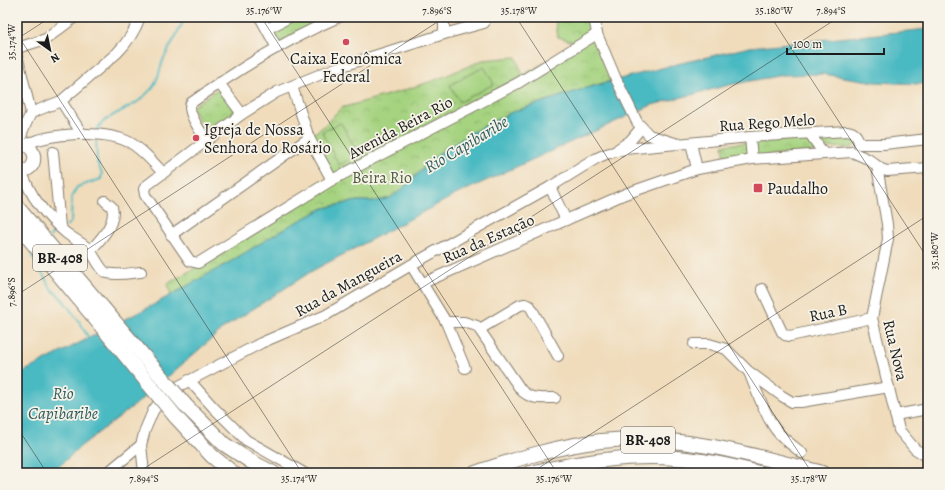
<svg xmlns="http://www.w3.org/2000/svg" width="945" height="490" viewBox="0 0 945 490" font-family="Alegreya,serif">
<defs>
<pattern id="park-crowns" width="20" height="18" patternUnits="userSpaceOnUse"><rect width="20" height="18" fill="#a6d380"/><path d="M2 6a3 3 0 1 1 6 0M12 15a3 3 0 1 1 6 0" fill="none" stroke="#8eb56e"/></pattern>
</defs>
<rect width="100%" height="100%" fill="#f7f3e8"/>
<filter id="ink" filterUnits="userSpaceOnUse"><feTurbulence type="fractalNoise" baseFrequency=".025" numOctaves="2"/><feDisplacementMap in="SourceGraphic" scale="8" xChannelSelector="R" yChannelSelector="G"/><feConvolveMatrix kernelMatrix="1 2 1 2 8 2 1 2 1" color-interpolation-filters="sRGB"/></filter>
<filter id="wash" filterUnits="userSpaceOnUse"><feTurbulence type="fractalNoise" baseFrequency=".012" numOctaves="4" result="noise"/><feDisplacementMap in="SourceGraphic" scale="16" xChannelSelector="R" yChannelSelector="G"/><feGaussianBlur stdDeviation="0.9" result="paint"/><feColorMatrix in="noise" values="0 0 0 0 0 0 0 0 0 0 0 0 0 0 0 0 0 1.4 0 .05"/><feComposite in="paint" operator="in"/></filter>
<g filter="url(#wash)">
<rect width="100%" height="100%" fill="#f0dcbb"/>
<!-- park -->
<g fill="url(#park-crowns)" stroke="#61784e">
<path d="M290 17H320L323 24 277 48 267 29Z"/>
<path d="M555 17H590L592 31 577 43 558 37Z"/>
<path d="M597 34 616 79 586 88 512 112 471 133 438 154 401 190 390 198 377 201H357L324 208 289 226 228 263 171 295 167 284 202 264 332 180Z"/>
<path d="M516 57 523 76 334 176 310 136 323 127 341 108 402 91 438 79 483 60Z"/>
<path d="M219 88 235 109 234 117 209 136 205 134 192 107Z"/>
<path d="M848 131 856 143 854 146 851 148 825 147 817 137Z"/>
<path d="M808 137 818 151 725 161 723 145Z"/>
</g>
<!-- pitch -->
<g fill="#a6d380" stroke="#61784e">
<path d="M484 67 494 84 460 102 450 85Z"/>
<path d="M341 123 359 155 339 165 322 132Z"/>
</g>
<!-- water -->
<path fill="#4ab9c2" stroke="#336a6f" d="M928 29V82L920 84 876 82 823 74 782 75 729 85 652 105 457 194 312 271 225 327 140 401 81 446 52 473H17V375L153 305 228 263 289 226 324 208 357 201H377L390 198 401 190 438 154 471 133 512 112 586 88 673 65 750 47Z"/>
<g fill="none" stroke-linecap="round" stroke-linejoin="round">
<!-- stream -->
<g stroke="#4ab9c2" stroke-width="2">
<path d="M97 131C97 120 130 108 140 100 144 96 150 91 153 87 159 79 160 67 164 58 171 44 179 32 185 17"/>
<path d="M66 226 71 222 72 196 77 187 101 179 102 173 97 162 96 138"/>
<path d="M50 237 56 229"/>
<path d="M32 255 36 264 45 278 51 289 63 300 81 324 90 341"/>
</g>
</g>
</g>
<g filter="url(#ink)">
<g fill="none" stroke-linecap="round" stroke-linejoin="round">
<defs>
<g id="minor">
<path d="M260 17 277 48"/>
<path d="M444 17V34"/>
<path d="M594 17 597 34 616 79 637 122 649 135 675 143"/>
<path d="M484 23 444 34 336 68 277 92 242 114 146 186 144 189 145 195 190 261 198 263 332 180 518 83 597 34"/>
<path d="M267 29 290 17"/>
<path d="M17 48 46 39 75 17"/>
<path d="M17 55 31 113"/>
<path d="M219 83 242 114"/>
<path d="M292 86 309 138 332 180"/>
<path d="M61 101 82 134"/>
<path d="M31 113 61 101 117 53C128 42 135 31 140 17"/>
<path d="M810 134 824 154"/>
<path d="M750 137 752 159"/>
<path d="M206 140C201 132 186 111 191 103 237 70 287 39 339 17"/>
<path d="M691 143 697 169"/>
<path d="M19 145 23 130 31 113"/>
<path d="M24 145C50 133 104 129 129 142 142 149 153 162 163 173"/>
<path d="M618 149 630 141 641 128"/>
<path d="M53 152 60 227"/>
<path d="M877 166 887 224 888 239 872 318 899 430 915 449 928 457"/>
<path d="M22 172C30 196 47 217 66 233 74 239 82 243 89 249 94 255 101 271 107 273 117 276 131 273 141 272"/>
<path d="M550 187 566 220"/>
<path d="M171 235 309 138"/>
<path d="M90 251C100 240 117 223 112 207L105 201"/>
<path d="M411 265 446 322H464L477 326 521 390C531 400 541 398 555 398"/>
<path d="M423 283 625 194 697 169 752 159 852 152 868 159 881 169 887 171 928 168"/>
<path d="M762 289 782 332 785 335 790 336 872 318"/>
<path d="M446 322 465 368"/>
<path d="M480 329 520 305 525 304 530 306 558 356"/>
<path d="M694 344H709L726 349 748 371 782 396 792 402H801L889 387"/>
<path d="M749 372C756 389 765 416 776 430 783 439 793 446 802 453"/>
<path d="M189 380 213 407 246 440 304 473"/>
<path d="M895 415 928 409"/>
<path d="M107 473 141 445"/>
<path d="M144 473 141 445 145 430 153 411 158 404 179 386 261 343 326 315 411 265 550 187 597 158 606 154 625 149 750 137 847 131C855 132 858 136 859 144H884L928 139"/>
</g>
<path id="major" d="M17 146C39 140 41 175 17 171"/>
<g id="highway">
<path d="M17 207 103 308"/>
<path d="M17 224 93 316"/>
<path d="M186 406 224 444 250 461 273 473"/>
<path d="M175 416 212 456 233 473"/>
<path d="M475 473C516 459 558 446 601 441 677 433 750 454 822 473"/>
<path d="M530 473C577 463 628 454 676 458 704 460 732 466 759 473"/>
</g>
</defs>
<!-- minor casing -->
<use href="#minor" stroke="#867c6c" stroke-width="12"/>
<!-- major casing -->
<use href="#major" stroke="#867c6c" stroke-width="14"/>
<!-- highway casing -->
<use href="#highway" stroke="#867c6c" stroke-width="16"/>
<!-- minor -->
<use href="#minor" stroke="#fff" stroke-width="10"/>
<!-- major -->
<use href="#major" stroke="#fff" stroke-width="12"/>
<!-- highway -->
<use href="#highway" stroke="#fff" stroke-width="14"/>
<defs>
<g id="highway-bridge">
<path d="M103 308 186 406"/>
<path d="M93 316 175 416"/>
</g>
</defs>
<!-- highway-bridge casing -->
<use href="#highway-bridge" stroke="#867c6c" stroke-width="16" stroke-linecap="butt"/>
<!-- highway-bridge -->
<use href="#highway-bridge" stroke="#fff" stroke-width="14"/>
</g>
</g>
<!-- ticks -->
<path fill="none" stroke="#1c1c1c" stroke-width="1" stroke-opacity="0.45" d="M261 17 557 473M516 17 812 473M771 17 928 259M17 34 302 473M17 39 51 17M17 295 445 17M17 427 47 473M137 473 839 17M531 473 928 215M925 473 928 471"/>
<!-- markers -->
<g fill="#d1495b" stroke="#f7f3e8" stroke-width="1.5">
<circle cx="346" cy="42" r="4"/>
<circle cx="196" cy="138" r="4"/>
<rect x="753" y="183" width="10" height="10" rx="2"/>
</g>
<g text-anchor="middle" stroke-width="3.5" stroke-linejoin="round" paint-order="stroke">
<!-- shield labels -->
<g fill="#f7f3e8" stroke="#5e5c59" stroke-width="1">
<rect x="33" y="245" width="54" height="26" rx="3"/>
<rect x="621" y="427" width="54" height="26" rx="3"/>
</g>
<g font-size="15" font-weight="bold" fill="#1c1c1c">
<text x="60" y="263">BR-408</text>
<text x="648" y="445">BR-408</text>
</g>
<!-- poi labels -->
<g font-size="16" fill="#1c1c1c" stroke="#f7f3e8" text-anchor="start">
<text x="346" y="64" text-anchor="middle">Caixa Econômica<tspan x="346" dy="18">Federal</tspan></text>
<text x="204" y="135">Igreja de Nossa<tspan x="204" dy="18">Senhora do Rosário</tspan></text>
<text x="767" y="194">Paudalho</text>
</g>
<!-- street labels -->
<g font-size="16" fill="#1c1c1c" stroke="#f7f3e8">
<text transform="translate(767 122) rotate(-4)" y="6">Rua Rego Melo</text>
<text transform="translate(400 127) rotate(-28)" y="6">Avenida Beira Rio</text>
<text transform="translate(488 238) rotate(-24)" y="6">Rua da Estação</text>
<text transform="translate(348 283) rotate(-29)" y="6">Rua da Mangueira</text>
<text transform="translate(828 312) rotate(-12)" y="6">Rua B</text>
<text transform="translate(896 350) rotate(77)" y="6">Rua Nova</text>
</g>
<!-- park labels -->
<g font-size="16" fill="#4c5c3f" stroke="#f7f3e8">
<text x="382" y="183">Beira Rio</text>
</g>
<!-- water labels -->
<g font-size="17" font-style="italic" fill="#2e5b5e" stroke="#f7f3e8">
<text transform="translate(466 144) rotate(-31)" y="6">Rio Capibaribe</text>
<text x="63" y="399">Rio<tspan x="63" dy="20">Capibaribe</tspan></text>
</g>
</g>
<!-- margin -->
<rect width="945" height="490" fill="none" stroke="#f7f3e8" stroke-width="44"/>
<!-- north arrow -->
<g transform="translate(50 50) rotate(147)" stroke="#f7f3e8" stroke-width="3" paint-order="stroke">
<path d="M0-3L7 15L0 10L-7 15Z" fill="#1c1c1c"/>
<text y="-6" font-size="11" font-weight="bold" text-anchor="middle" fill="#1c1c1c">N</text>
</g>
<!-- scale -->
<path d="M787 48v6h97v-6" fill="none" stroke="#1c1c1c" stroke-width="2"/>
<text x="793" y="48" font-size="12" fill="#1c1c1c" stroke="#f7f3e8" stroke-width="3" paint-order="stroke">100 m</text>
<rect x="22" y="22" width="901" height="446" fill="none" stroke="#1c1c1c" stroke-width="1.5"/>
<g font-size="10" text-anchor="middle" fill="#1c1c1c">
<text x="264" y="14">35.176°W</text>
<text x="437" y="14">7.896°S</text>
<text x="519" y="14">35.178°W</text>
<text x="774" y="14">35.180°W</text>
<text x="831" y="14">7.894°S</text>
<text transform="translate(11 42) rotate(-90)" y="4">35.174°W</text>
<text transform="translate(934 251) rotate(-90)" y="4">35.180°W</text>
<text transform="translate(11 292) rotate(-90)" y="4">7.896°S</text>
<text x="144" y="482">7.894°S</text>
<text x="299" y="482">35.174°W</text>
<text x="554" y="482">35.176°W</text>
<text x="809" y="482">35.178°W</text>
</g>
</svg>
